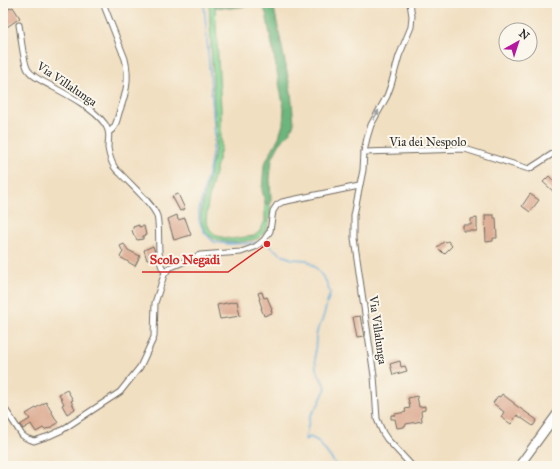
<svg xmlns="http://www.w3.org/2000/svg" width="560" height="469" viewBox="0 0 560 469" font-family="'IM FELL Great Primer',serif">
<rect width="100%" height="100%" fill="#fbf7ec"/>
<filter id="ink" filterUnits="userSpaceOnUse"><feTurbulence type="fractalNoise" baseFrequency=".025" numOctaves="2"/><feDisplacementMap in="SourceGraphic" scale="8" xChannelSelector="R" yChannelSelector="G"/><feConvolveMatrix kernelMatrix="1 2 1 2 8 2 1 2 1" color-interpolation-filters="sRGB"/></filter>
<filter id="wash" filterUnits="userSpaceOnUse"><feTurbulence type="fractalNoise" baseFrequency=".012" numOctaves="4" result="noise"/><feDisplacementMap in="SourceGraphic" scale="16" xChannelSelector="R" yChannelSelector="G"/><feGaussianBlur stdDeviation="0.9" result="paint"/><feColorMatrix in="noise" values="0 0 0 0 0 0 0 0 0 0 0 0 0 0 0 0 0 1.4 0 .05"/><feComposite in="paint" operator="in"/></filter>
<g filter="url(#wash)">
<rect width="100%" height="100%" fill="#f1dfc1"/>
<!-- green -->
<path fill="#85d493" stroke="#58805f" d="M209 3H213L215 7 221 109V147L208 202 206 221 210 230 217 236 231 239 254 236 260 231 265 221V203L268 204 270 203C271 214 270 227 262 235 258 240 251 240 245 241 224 245 199 240 201 213L215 150 217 136 214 104Z"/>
<!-- forest -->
<path fill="#6cb67d" stroke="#4c7054" d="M213 3H273L291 92 294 124 290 132 279 145 272 159 270 179 271 200 270 203 268 204 265 203 262 190 264 165 279 137 283 124 284 109 266 13 262 6 255 5 231 8 215 7Z"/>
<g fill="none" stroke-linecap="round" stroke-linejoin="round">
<!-- stream -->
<g stroke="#66addd" stroke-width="1.5">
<path d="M204 3 215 136 210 166 199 211V221L205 233 214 242 230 244 257 243"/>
<path d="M263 243 267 244 282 255 292 259 307 260 317 269 326 281 330 293 322 321 318 328 316 336 315 355 316 369 326 388 318 405 310 416 305 440 310 437 318 441 337 466"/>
</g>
</g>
<g id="blocks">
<!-- building -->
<g fill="#d9a388">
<path d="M3 3H5L9 9 13 7 20 18 7 27 3 22V18L7 15 3 10Z"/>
<path d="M549 176 557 185V189L554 192 543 182Z"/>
<path d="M178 194 185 209 180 211 172 196Z"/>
<path d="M530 194 539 200 530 212 522 206Z"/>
<path d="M177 215 178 220 185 218 191 235 174 240 168 219Z"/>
<path d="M485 215H494V218H496L497 238H493V241L486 242Z"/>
<path d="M477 218V231H463V225H471V219Z"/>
<path d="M139 225V227L144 226 146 235 143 236V239L137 240 135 236H134L132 230 133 229V227Z"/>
<path d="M445 241 446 242 448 241 452 246 444 254 437 247Z"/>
<path d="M124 244 128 250 140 256 135 266 120 257 123 252 120 246Z"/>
<path d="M153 246 155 252V256L147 260 144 250Z"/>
<path d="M262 292 264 298 267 297 272 309H271L272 313 264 316 261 308H262L259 299H260L258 293Z"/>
<path d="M237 301 240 316 220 319 217 305Z"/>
<path d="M360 316 364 337 357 338 353 317Z"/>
<path d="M400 361 401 367 405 366 407 371 393 375 390 364Z"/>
<path d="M67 390 73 400 71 401 75 409 67 414 62 405 64 404 59 394Z"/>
<path d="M502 394 514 403V404L537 420 533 426 517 415 511 424 501 417 504 412 493 403 498 396 500 397Z"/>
<path d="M417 396 419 407 425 406V410L421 411 422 421 406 424V425L404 426V427L397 428 395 419H391V415H395V414L406 412 405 409 410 408 408 398Z"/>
<path d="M46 402 58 423 48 429 47 428 45 430 43 428 36 432 31 424 23 429 20 425 30 419 26 414Z"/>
</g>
</g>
</g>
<g filter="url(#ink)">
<use href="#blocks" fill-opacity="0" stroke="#706a60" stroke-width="1"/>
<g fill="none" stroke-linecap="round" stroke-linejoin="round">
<defs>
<g id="street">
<path d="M103 3 125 59C130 79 126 94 119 113 117 120 116 128 109 132"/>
<path d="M410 3 412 16 411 27 399 56 391 85 387 96 371 125 367 138 364 152 363 170 354 215V238L374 376 377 419 383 433 387 439 412 466"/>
<path d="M19 25C21 35 23 62 28 70 33 78 45 82 53 87 70 96 94 109 105 124 111 134 108 138 108 148 109 154 111 162 115 168 116 170 119 172 121 174 130 184 153 204 157 216 161 231 155 262 165 272"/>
<path d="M364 152 465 149 529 169 557 151"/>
<path d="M3 406 22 435 26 438 34 441 49 436 62 430 120 392 140 367 154 337 155 303 164 275 169 268 200 255 241 252 255 247 259 244 264 240 270 231 273 211 277 205 282 202 359 186"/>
</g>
<path id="primary" d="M519 466 557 414"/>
</defs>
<!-- street casing -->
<use href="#street" stroke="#706a60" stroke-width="7"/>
<!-- primary casing -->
<use href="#primary" stroke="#706a60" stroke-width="10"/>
<!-- street -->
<use href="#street" stroke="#fff" stroke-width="5"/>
<!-- primary -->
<use href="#primary" stroke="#fff" stroke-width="8"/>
</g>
<!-- one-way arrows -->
<defs><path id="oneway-solid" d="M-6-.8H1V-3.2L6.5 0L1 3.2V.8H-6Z"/></defs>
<use fill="#a0a0a0" href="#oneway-solid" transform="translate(376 115) rotate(-61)"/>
</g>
<g text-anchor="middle" stroke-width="4" stroke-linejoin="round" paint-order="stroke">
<!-- street labels -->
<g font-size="12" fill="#2b2b2b" stroke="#fbf7ec">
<text transform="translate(67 84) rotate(34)" y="4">Via Villalunga</text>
<text x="428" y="146">Via dei Nespolo</text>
<text transform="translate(378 330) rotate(82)" y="4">Via Villalunga</text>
</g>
</g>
<!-- callouts -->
<path fill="none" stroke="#d62828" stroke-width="1.5" d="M267 244L228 272H142"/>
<circle fill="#d62828" stroke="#fbf7ec" stroke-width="1.5" cx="267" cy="244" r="4"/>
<g font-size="13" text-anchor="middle" font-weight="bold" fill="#d62828" stroke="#fbf7ec" stroke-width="4" stroke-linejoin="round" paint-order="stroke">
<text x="185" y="264">Scolo Negadi</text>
</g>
<!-- margin -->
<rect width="560" height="469" fill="none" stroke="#fbf7ec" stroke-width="16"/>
<!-- north arrow -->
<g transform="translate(518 42) rotate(39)"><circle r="19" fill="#fbf7ec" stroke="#a8a59f"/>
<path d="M0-3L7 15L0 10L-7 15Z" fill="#b5179e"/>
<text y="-6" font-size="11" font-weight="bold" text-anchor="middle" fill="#2b2b2b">N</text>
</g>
</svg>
